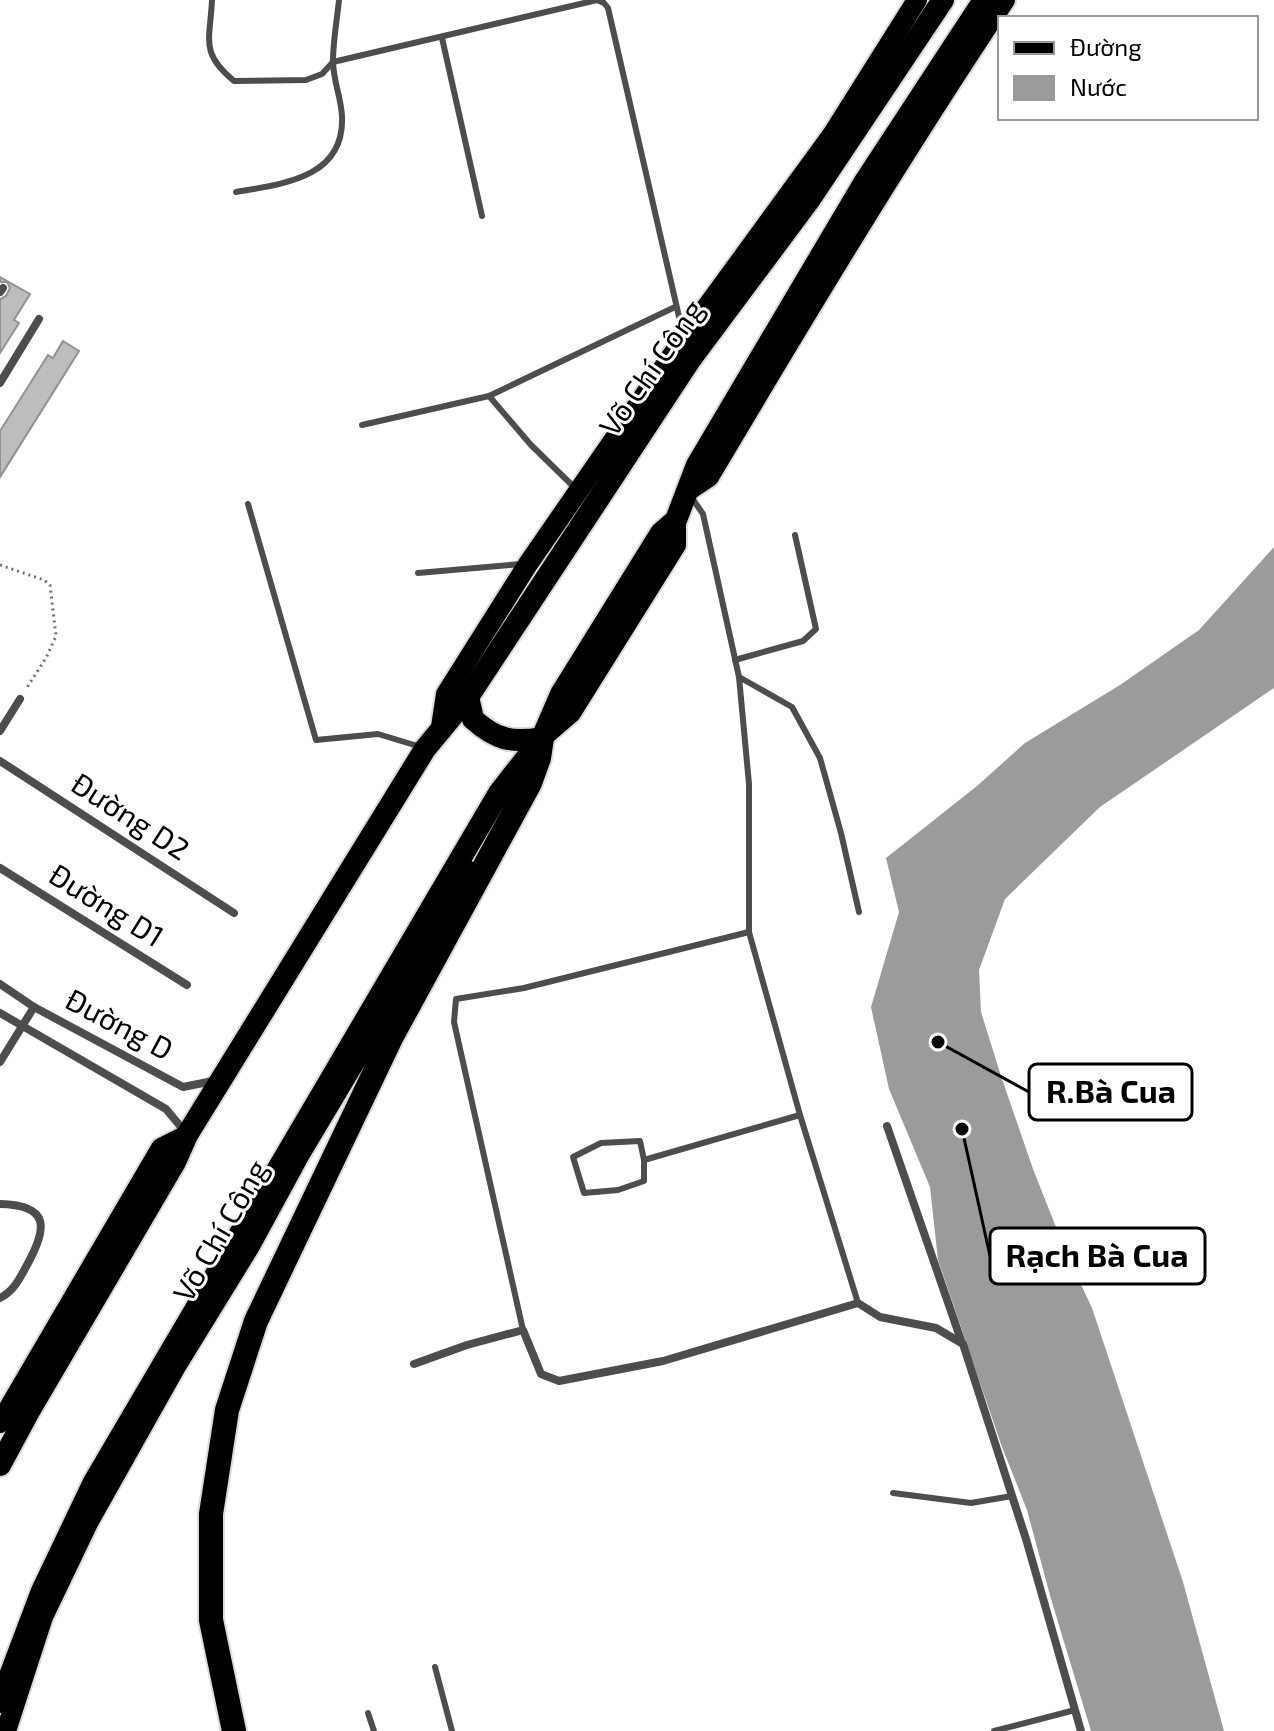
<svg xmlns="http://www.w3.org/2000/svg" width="1274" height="1731" viewBox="0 0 1274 1731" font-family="'Exo 2',sans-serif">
<rect width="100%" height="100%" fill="#fff"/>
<!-- water -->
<path fill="#9b9b9b" d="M1274 547V688L1100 807 1005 899 979 970 981 1012 1001 1076 1033 1169 1067 1255 1092 1308 1183 1582 1224 1731H1091L1051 1599 1027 1510 1002 1447 938 1260 930 1187 889 1089 871 1007 899 912 886 858 977 786 1025 743 1120 685 1199 630Z"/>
<!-- building -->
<g fill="#bdbdbd" stroke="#919191" stroke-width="2">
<path d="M0 277 30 294 14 320 19 323 0 353V299L6 296 10 288 7 282H0Z"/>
<path d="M63 341 79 351 0 477V431L48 355 53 358Z"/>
</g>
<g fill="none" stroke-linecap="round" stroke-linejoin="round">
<defs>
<g id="primary">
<path d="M688 491 709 477C805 315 901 156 1005 0"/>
<path d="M441 727 446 694 528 564 684 338 832 135 917 0"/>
<path d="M542 738 571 713 676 545V520"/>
<path d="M0 1423 161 1148 187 1135"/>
<path d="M6 1731 43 1617 89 1521 175 1368 250 1246 299 1156 469 871"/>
</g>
<g id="trunk">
<path d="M468 697 473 719C496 740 512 743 542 738"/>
<path d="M0 1465 28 1413 175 1162 187 1135 425 749 468 697 690 360 810 199 943 0"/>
<path d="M0 1702 42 1591 94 1482 499 793 542 738 561 694 661 533 676 520 697 465 864 183 984 0"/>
</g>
<path id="motorway" d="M234 1731 211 1620V1514L227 1410 256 1321 391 1038 530 783 539 758 542 738"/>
</defs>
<!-- primary casing -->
<use href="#primary" stroke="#dbdbdb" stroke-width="24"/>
<!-- trunk casing -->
<use href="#trunk" stroke="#dbdbdb" stroke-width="26"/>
<!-- motorway casing -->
<use href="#motorway" stroke="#dbdbdb" stroke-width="28"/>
<!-- path -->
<path stroke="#6f6f6f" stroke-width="3" stroke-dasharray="2 4" stroke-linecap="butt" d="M0 565 44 580 50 585 56 636 46 658 26 689"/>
<!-- service -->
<g stroke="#4d4d4d" stroke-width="6">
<path d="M212 0C210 41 200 53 234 81L306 80 322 74 333 62 597 0 604 3 608 8 683 334"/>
<path d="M442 38 482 216"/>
<path d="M236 192C283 184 345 178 342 116 341 97 333 80 333 61 333 41 337 20 339 0"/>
<path d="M489 396 531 445 576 489"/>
<path d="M362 425 489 396 675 307"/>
<path d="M692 498 703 514 739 677 749 784V932L800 1115 858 1303"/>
<path d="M248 504 316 740 378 734 421 747"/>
<path d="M418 573 521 564"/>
<path d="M735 660 803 641 816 629 795 535"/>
<path d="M739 677 792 707 820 758 841 833 859 912"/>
<path d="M640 1141 644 1160V1181L618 1190 584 1193 573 1157 601 1143Z"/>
<path d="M644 1160 800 1115"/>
<path d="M523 1330 454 1022 456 999 524 988 749 932"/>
<path d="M893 1493 971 1503 1012 1496"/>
<path d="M435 1667 452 1731"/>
<path d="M368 1713 374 1731"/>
<path d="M994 1731 1075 1710"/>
</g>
<!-- minor -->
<g stroke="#4d4d4d" stroke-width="8">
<path d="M0 292 3 288"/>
<path d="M0 383 39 319"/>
<path d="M0 731 20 699"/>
<path d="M0 761 234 913"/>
<path d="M0 868 187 985"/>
<path d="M0 984 34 1007 183 1087 213 1081"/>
<path d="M0 1013 166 1109 186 1133"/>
<path d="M0 1062 34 1007"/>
<path d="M887 1126 962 1343"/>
<path d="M0 1204C51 1205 47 1229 27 1265 20 1278 14 1291 0 1298"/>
<path d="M414 1364 467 1345 523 1330 541 1374 559 1381 663 1361 858 1303 880 1317 936 1328 963 1344 1026 1539 1081 1731"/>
</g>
<!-- primary -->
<use href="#primary" stroke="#000" stroke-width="20"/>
<!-- trunk -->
<use href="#trunk" stroke="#000" stroke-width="22"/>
<!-- motorway -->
<use href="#motorway" stroke="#000" stroke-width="24"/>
</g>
<g text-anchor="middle" stroke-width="6" stroke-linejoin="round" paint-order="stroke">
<!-- street labels -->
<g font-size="30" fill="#000" stroke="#fff">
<text transform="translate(652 368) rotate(-55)" y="10">Võ Chí Công</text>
<text transform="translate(130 817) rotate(33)" y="10">Đường D2</text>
<text transform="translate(106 906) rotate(32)" y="10">Đường D1</text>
<text transform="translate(119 1025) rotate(28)" y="10">Đường D</text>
<text transform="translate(221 1231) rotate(-60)" y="10">Võ Chí Công</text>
</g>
</g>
<!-- callouts -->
<path fill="none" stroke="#000" stroke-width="3" d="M938 1042L1029 1092M962 1129L990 1256"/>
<g fill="#000" stroke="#fff" stroke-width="3">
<circle cx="938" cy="1042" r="8"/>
<circle cx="962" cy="1129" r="8"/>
</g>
<g fill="#fff" stroke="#000" stroke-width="3">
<rect x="1029" y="1064" width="163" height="56" rx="8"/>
<rect x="990" y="1228" width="215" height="56" rx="8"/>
</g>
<g font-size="32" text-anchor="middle" font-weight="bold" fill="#000">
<text x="1111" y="1103">R.Bà Cua</text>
<text x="1097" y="1267">Rạch Bà Cua</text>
</g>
<!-- legend -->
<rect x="998" y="16" width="260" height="104" fill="#ffffff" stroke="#999999" stroke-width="2"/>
<rect x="1014" y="42" width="40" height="12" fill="#000000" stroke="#999999" stroke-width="2"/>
<text x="1070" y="56" font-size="24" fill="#000000">Đường</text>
<rect x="1014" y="76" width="40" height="24" fill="#9b9b9b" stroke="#999999" stroke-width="2"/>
<text x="1070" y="96" font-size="24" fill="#000000">Nước</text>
</svg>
